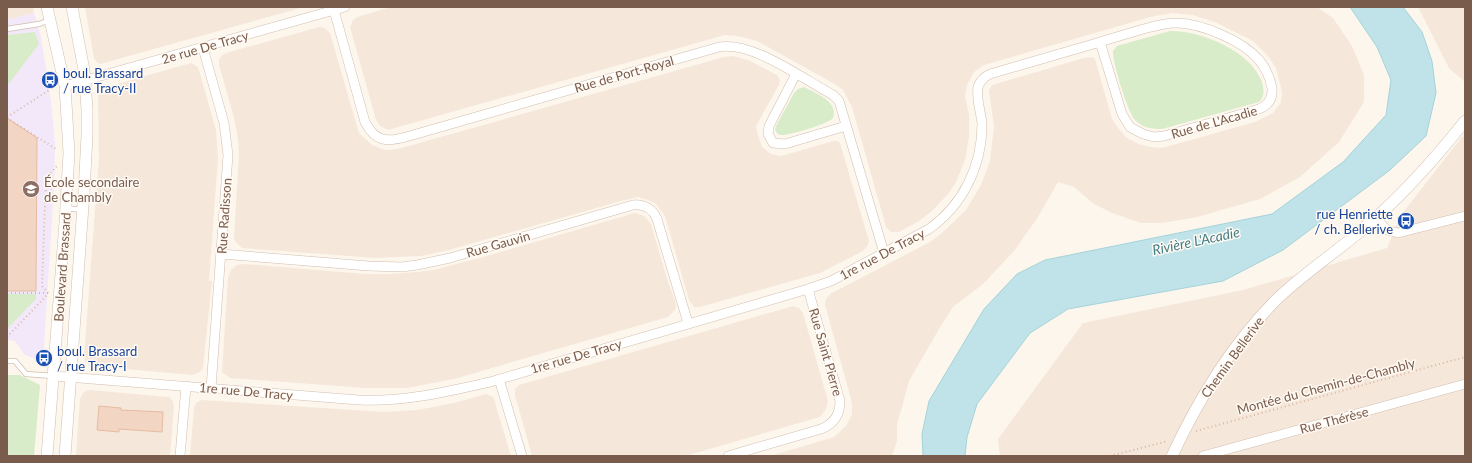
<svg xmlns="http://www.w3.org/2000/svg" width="1472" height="463" viewBox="0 0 1472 463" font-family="Lato,sans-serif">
<rect width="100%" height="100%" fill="#fdf6ec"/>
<!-- residential -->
<g fill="#f5e8da">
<path d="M7 7H33L34 13 7 20Z"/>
<path d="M85 7H304L100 64 97 62 94 58Z"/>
<path d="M391 7H1317L1333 18 1352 46 1364 75V102L1339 142 1300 177 1260 199 1197 217 1163 223H1141L1112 213 1094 204 1074 187 1058 182 1038 217 1014 251 983 284 953 307 939 329 909 381 897 425V441L892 456H770L834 437 846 426 852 414V403L826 308 825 304 826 299 830 294 930 242 941 234 966 210 981 185 990 161 994 126 989 91 992 85 1084 58 1092 57 1095 59 1112 119 1119 129 1127 138 1139 144 1150 147 1162 148 1255 122 1273 113 1281 102 1282 92 1276 68 1268 56 1253 41 1217 23 1193 15 1172 13 1150 17 984 65 974 72 967 85 965 96 969 115V137L965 160 956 182 948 194 932 211 919 221 899 232H891L886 227 852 107 843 90 833 83 757 41 738 36 725 35 388 130 380 126 376 120 350 27 353 20 357 17Z"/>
<path d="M1418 7H1465V82L1449 68Z"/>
<path d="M319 27 325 28 330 33 359 133 372 145 385 150 398 149 724 57 733 56 748 60 777 75 780 80 779 85 756 126 757 132 762 147 771 154 781 156 834 141H837L840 143 869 241 868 245 863 251 820 273 700 307H694L689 300 665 216 656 204 648 200 638 197 621 201 449 250 421 256 376 258 242 248 235 241 234 237 239 154 238 139 234 118 219 65V60L221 56 226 53Z"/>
<path d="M191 63 198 67 216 130 218 158 209 281H212L203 368 200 372 193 375 90 366 85 361 84 356 99 158 98 94 103 88 107 87Z"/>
<path d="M1465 133V456H1000L998 439 1083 323 1243 290 1387 248 1401 215Z"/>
<path d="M635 213 644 216 651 224 668 282 675 300 676 307 674 311 668 317 454 379 407 388H365L230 378 222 372 228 278 231 270 237 265 244 264 365 274H390L416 272 433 270 483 257Z"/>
<path d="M793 306 799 308 803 313 828 401 826 409 820 417 685 456H532L515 395V389L519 385Z"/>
<path d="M90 390 169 397 173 401 174 407 170 456H76L80 399 83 393 86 391Z"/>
<path d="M486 394 493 397 494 399 511 456H190L194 408 196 403 201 400 384 412 417 410 454 403Z"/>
</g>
<!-- education -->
<path fill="#f3e8fa" d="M34 13 41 37 51 101 55 142 54 187 43 363 24 354 15 341 7 340V20Z"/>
<!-- green -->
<g fill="#d8ecc9">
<path d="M1170 31C1200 30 1251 51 1262 82 1264 90 1265 96 1259 102L1162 129C1153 129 1143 128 1136 121 1128 114 1112 61 1113 51L1117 46Z"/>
<path d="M35 32 39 44 7 86V35Z"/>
<path d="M804 87C816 93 839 102 833 118 828 124 790 135 782 135 778 135 777 133 775 130L776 126 794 93 798 89Z"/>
<path d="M7 294H36V299L7 329Z"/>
<path d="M7 375H20L40 385 34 456H7Z"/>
</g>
<!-- water -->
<path fill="#bfe3e8" stroke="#a5d3da" d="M1350 7H1403L1422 32 1432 61 1436 93 1426 136 1390 170 1283 250 1223 281 1068 309 1030 333 977 404 967 437 965 456H923L922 434 929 401 984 309 1017 274 1045 260 1272 214 1343 162 1386 115 1391 80 1377 47Z"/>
<!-- building -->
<g fill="#f3d5c3" stroke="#e6bba3">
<path d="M7 118 37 138 36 291H7Z"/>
<path d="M99 406 121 408V410L163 412 162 432 119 429V432L97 430Z"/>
</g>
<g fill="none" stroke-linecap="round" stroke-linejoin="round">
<defs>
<g id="service">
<path d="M7 29 39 24 50 20"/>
<path d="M66 208 82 210"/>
<path d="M7 361H15L26 374 54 376"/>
</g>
<g id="minor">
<path d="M334 10 365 122C375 142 387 142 406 137L719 47C753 41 803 79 833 95L839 101 884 253"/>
<path d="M203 48 224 123 228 155 211 388"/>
<path d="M796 74 769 126 768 134 773 143 785 144 846 126"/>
<path d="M65 86 345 7"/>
<path d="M1375 218 1387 230 1398 233 1465 216"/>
<path d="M221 254 369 266 402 267 417 265 450 258 633 205C644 204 653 209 657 219L688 323"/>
<path d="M54 376 359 400C405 402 445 392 490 382L808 289 831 281 929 229C963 205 982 166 982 124 981 112 976 99 978 87 980 81 984 77 990 74L1090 45C1106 40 1123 35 1140 30 1152 27 1165 22 1178 23 1203 24 1243 41 1259 60 1266 68 1270 78 1272 88 1273 98 1269 105 1259 109L1164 136 1154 137 1143 134 1130 127 1122 114 1100 42"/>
<path d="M499 379 522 456"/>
<path d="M180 456 186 386"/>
<path d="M728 456 821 429C834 424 840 414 840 401L808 289"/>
<path d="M1203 456 1465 384"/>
</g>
<g id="tertiary">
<path d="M47 7 65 86 69 153 65 222 47 456"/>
<path d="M65 456 84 192 87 136V109L84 70 72 7"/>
<path d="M1172 456C1198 400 1231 346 1274 302 1301 275 1334 254 1363 229 1401 197 1434 160 1465 121"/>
</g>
</defs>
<!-- service casing -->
<use href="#service" stroke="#d1beb0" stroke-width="6"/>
<!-- minor casing -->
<use href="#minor" stroke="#d1beb0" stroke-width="10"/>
<!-- tertiary casing -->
<use href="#tertiary" stroke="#d1beb0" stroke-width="12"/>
<!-- path -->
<g stroke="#d9b8a5" stroke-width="2" stroke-dasharray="1 3" stroke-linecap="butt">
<path d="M7 117 51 89"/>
<path d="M7 118 56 149"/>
<path d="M7 293H48"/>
<path d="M48 293 42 286 46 178 57 166"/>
<path d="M7 337 48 294"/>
<path d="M1196 431 1465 357"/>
<path d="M1110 456 1168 441"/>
</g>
<!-- service -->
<use href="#service" stroke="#fff" stroke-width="4.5"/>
<!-- minor -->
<use href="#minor" stroke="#fff" stroke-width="9"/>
<!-- tertiary -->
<use href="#tertiary" stroke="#fff" stroke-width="11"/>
</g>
<!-- icons -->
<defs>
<symbol id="bus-disc" viewBox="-11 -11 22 22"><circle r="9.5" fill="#1a4fb4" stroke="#fffaf3"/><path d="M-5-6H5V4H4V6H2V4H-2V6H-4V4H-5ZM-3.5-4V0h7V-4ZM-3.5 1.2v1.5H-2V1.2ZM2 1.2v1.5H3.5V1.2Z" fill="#fff"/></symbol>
<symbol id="school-disc" viewBox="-11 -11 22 22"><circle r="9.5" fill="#8d6e63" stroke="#fffaf3"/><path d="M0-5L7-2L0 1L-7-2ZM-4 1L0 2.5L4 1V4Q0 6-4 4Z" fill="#fff"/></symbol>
</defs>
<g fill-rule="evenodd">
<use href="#bus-disc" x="40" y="70" width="20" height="20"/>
<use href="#school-disc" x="21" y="179" width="20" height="20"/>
<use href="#bus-disc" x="1396" y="211" width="20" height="20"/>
<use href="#bus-disc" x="34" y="348" width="20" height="20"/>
</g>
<g text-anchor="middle" stroke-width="3" stroke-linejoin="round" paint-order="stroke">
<!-- street labels -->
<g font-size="13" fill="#7a5c4d" stroke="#fffaf3">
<text transform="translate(205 47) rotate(-16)" y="5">2e rue De Tracy</text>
<text transform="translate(624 74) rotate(-16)" y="5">Rue de Port-Royal</text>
<text transform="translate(1214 122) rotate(-16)" y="5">Rue de L'Acadie</text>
<text transform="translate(224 216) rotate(-86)" y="5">Rue Radisson</text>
<text transform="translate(498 244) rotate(-16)" y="5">Rue Gauvin</text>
<text transform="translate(882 254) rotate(-28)" y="5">1re rue De Tracy</text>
<text transform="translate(62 267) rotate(-86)" y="5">Boulevard Brassard</text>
<text transform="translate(826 352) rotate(74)" y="5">Rue Saint Pierre</text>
<text transform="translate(576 356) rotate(-16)" y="5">1re rue De Tracy</text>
<text transform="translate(1232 357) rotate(-54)" y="5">Chemin Bellerive</text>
<text transform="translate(1326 386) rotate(-15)" y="5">Montée du Chemin-de-Chambly</text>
<text transform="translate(246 391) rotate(5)" y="5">1re rue De Tracy</text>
<text transform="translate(1334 420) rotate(-15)" y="5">Rue Thérèse</text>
</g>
<!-- transit labels -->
<g font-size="13" fill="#164399" stroke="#fffaf3" text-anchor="start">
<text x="63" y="78">boul. Brassard<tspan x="63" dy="15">/ rue Tracy-II</tspan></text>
<text x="1393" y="219" text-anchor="end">rue Henriette<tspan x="1393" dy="15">/ ch. Bellerive</tspan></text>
<text x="57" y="356">boul. Brassard<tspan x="57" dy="15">/ rue Tracy-I</tspan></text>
</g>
<!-- education labels -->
<g font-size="13" fill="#785e54" stroke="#fffaf3" text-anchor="start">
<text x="44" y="187">École secondaire<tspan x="44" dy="15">de Chambly</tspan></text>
</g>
<!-- water labels -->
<g font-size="14" font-style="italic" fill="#437c86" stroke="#fffaf3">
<text transform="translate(1196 241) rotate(-12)" y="5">Rivière L'Acadie</text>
</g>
</g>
<!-- border -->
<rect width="1472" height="463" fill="none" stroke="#7a5c4d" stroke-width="16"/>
</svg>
